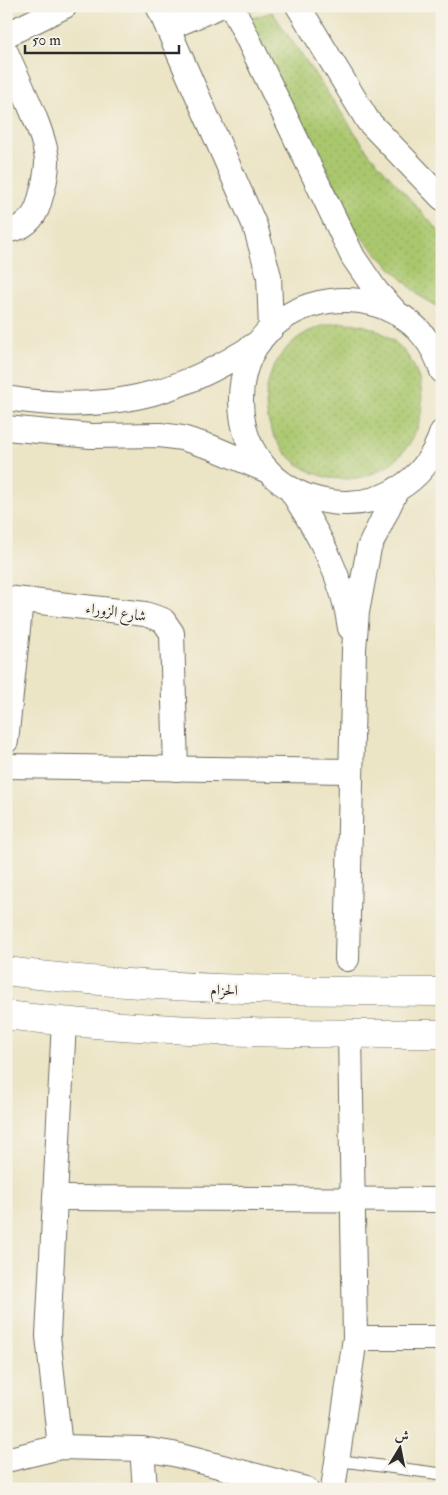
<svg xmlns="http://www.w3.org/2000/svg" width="448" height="1495" viewBox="0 0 448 1495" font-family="'IM FELL Double Pica',Amiri,serif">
<defs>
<pattern id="green-dots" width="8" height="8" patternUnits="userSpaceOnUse" patternTransform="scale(1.25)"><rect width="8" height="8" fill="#aac76e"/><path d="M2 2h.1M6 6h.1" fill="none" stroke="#92ab5f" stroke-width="1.8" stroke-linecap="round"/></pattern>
</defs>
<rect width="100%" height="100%" fill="#f7f3e8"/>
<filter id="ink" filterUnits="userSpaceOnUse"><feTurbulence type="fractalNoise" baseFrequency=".02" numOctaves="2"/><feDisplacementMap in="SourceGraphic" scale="10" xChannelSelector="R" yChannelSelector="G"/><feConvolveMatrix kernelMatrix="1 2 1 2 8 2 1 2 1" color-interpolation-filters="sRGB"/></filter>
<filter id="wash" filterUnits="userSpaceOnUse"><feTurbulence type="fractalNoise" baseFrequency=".0096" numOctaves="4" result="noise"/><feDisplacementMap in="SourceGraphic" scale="20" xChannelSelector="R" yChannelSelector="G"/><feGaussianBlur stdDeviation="1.12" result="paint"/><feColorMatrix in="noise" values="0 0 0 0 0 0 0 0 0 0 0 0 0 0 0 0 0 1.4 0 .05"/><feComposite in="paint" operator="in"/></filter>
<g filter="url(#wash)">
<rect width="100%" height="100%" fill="#ebe4c5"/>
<!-- green -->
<g fill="url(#green-dots)" stroke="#6a794c">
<path d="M272 12 369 153 442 235V309L418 295 357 233 339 192 247 20Z"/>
<circle cx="344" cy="401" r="78"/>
</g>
</g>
<g filter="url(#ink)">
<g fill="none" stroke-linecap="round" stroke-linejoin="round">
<defs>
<path id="service" d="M335 1460 442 1474"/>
<g id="minor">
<path d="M158 6 255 226 269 276 271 329"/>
<path d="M232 6 353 257 377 292 394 310"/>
<path d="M298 6 368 121 442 198"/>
<path d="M168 28 220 6"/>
<path d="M6 35 65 6"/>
<path d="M6 52C17 78 46 135 47 161 47 175 43 189 39 203 35 218 23 230 6 230"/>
<path d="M442 371C408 261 240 285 241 401 242 517 406 543 442 432"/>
<path d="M6 398C103 414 178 397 259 342"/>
<path d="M6 428 91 436 160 435 182 438 211 447 268 471"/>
<path d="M290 489C318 532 343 576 350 628"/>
<path d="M6 598 145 614 163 620 172 633 176 769"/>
<path d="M6 741 21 600"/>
<path d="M6 766 351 771"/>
<path d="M347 959 354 649 357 612 369 548 397 489"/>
<path d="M55 1198 442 1200"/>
<path d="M355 1338H442"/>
<path d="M60 1447 48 1336 64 1022"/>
<path d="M142 1449 145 1489"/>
<path d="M6 1460 60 1447 142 1449 173 1454 306 1489"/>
<path d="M333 1489 355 1338 350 1034"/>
</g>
<g id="secondary">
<path d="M6 971C151 990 296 991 442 992"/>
<path d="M6 1015C152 1033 295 1034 442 1034"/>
</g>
</defs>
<!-- service casing -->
<use href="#service" stroke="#6e6c61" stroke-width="13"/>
<!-- minor casing -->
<use href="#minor" stroke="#6e6c61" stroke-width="26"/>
<!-- secondary casing -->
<use href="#secondary" stroke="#6e6c61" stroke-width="29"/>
<!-- service -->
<use href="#service" stroke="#fff" stroke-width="11"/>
<!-- minor -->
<use href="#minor" stroke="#fff" stroke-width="24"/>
<!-- secondary -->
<use href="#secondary" stroke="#fff" stroke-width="28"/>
</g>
</g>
<g text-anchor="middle" stroke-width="4.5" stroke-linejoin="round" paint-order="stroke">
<!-- street labels -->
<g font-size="15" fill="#2b2b2b" stroke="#f7f3e8">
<text transform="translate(116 612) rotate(8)" y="5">شارع الزوراء</text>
<text transform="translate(224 990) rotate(1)" y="5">الحزام</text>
</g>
</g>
<!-- margin -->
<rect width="448" height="1495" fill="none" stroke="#f7f3e8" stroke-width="25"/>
<!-- north arrow -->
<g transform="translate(400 1448) rotate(10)" stroke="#f7f3e8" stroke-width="4" paint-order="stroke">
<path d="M0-4L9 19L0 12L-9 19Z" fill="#2b2b2b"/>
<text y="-8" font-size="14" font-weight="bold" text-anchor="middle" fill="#2b2b2b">ش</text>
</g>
<!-- scale -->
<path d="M25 45v8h154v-8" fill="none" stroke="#2b2b2b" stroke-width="2.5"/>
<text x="32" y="45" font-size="15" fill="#2b2b2b" stroke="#f7f3e8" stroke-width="4" paint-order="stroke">50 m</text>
</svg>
